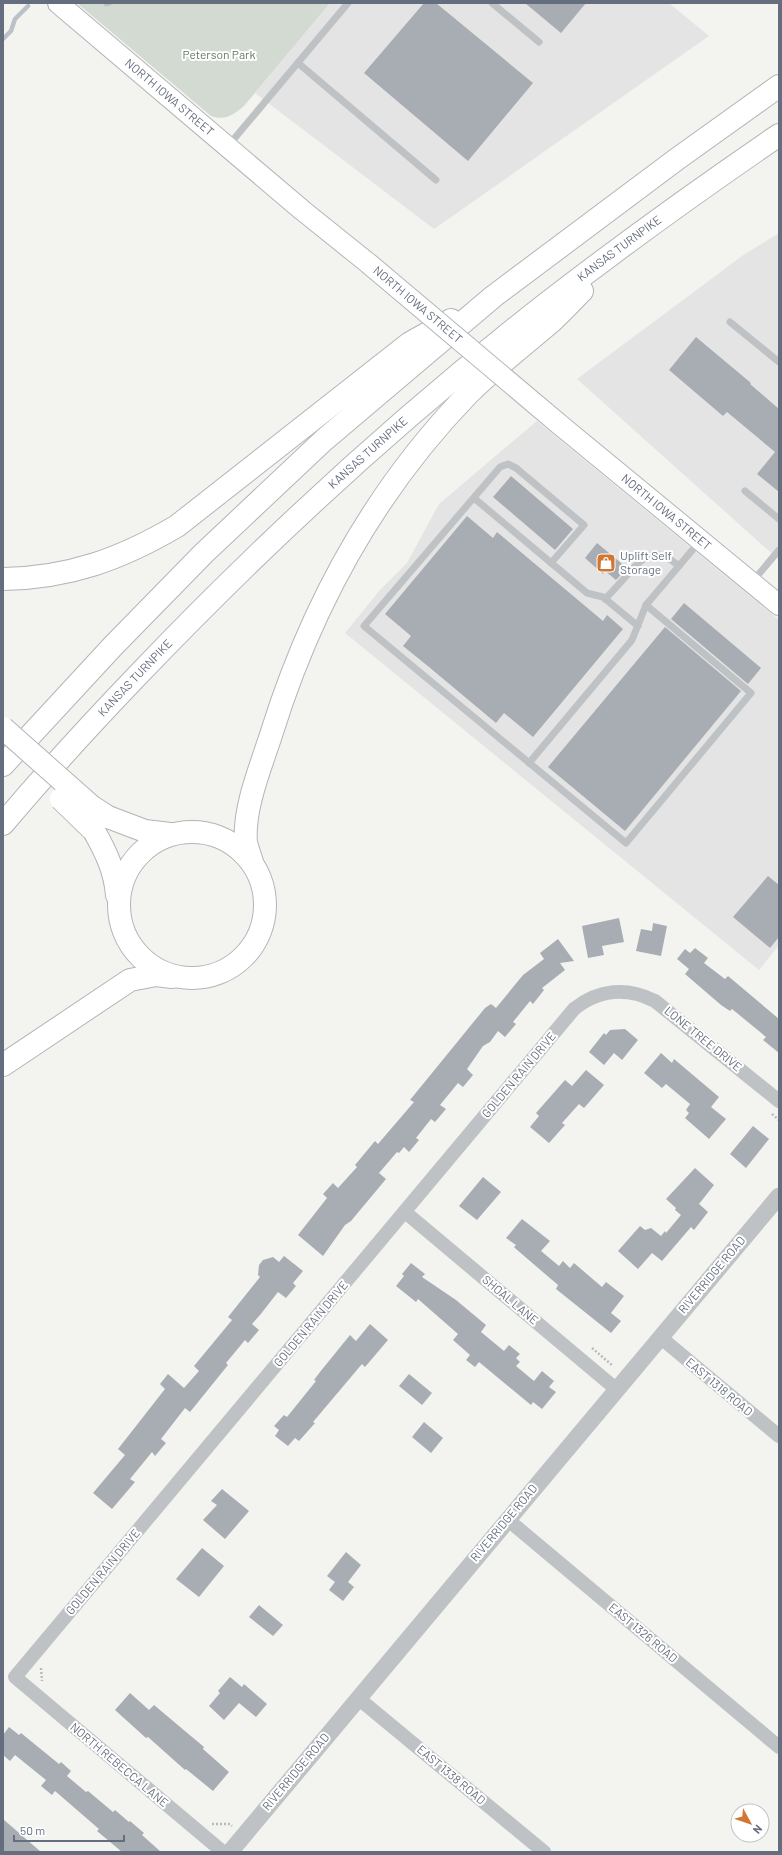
<svg xmlns="http://www.w3.org/2000/svg" width="782" height="1855" viewBox="0 0 782 1855" font-family="Barlow,sans-serif">
<rect width="100%" height="100%" fill="#f3f4f0"/>
<!-- built -->
<g fill="#e4e4e4">
<path d="M330 3H669L709 36 434 229 255 93Z"/>
<path d="M779 233V560L577 379 742 256Z"/>
<path d="M537 421 779 620V945L759 970 345 633 380 590 407 563 439 504Z"/>
</g>
<!-- green -->
<path fill="#d3dad2" d="M77 3H330L244 106C233 115 225 121 211 116Z"/>
<g fill="none" stroke-linecap="round" stroke-linejoin="round">
<!-- stream -->
<g stroke="#bac1c8" stroke-width="4.5">
<path d="M106 4 110 3"/>
<path d="M3 39 11 31 15 19 28 6"/>
</g>
</g>
<!-- building -->
<g fill="#a8adb3">
<path d="M424 3H436L533 83 468 161 364 73Z"/>
<path d="M525 3H586L561 33Z"/>
<path d="M696 337 751 383 750 384 779 409V492L757 474 775 452 727 412 723 416 669 370Z"/>
<path d="M511 476 573 529 555 550 493 497Z"/>
<path d="M467 516 493 538 497 532 603 621 607 615 623 629 533 737 504 713 496 723 429 667 403 646 411 636 385 614Z"/>
<path d="M597 543 627 568 616 580 605 571 603 574 585 558Z"/>
<path d="M684 603 761 668 748 684 671 619Z"/>
<path d="M665 627 741 691 625 831 548 767Z"/>
<path d="M768 876 779 885V937L770 948 733 917Z"/>
<path d="M619 918 624 942 602 946 604 955 588 958 582 926Z"/>
<path d="M653 923 667 926 661 956 636 951 641 929 652 931Z"/>
<path d="M558 939 574 961 560 963 565 970 542 988 544 990 533 1004 530 1001 513 1022 516 1024 505 1037 498 1031 490 1042 483 1046 467 1069 473 1075 463 1087 458 1083 440 1105 446 1109 435 1122 431 1119 416 1138 419 1140 409 1152 404 1147 399 1153 397 1152 379 1173 386 1179 351 1221 345 1225 323 1256 298 1235 327 1198 323 1194 333 1183 338 1188 357 1167 355 1165 375 1141 378 1144 414 1102 410 1100 485 1008 491 1004 496 1008 523 975 544 959 540 953Z"/>
<path d="M695 948 708 958 704 963 725 979 728 976 779 1019V1053L763 1040 766 1037 743 1018 732 1009 730 1011 721 1005 685 974 689 969 677 959 685 949 690 953Z"/>
<path d="M625 1029 638 1040 622 1060 614 1053 604 1065 589 1052 604 1033 606 1035 610 1030Z"/>
<path d="M661 1053 672 1063 674 1059 719 1097 711 1107 726 1119 709 1139 685 1118 689 1113 686 1110 690 1104 666 1084 662 1088 644 1073Z"/>
<path d="M586 1070 604 1085 584 1108 579 1104 562 1123 565 1125 549 1143 530 1127 539 1116 536 1113 565 1080 572 1086Z"/>
<path d="M753 1126 769 1139 746 1168 730 1154Z"/>
<path d="M695 1168 714 1185 699 1204 708 1212 694 1230 691 1227 662 1261 652 1253 638 1269 618 1251 640 1226 645 1230 651 1228 661 1236 665 1231 666 1233 681 1215 675 1210 676 1208 666 1199Z"/>
<path d="M483 1177 501 1192 477 1220 459 1206Z"/>
<path d="M522 1219 550 1241 541 1251 559 1266 563 1261 570 1268 574 1263 602 1287 606 1282 624 1296 611 1313 621 1321 611 1333 556 1289 558 1285 516 1249 514 1247 516 1245 506 1238Z"/>
<path d="M284 1256 303 1271 293 1283 296 1286 286 1298 278 1292 260 1315 252 1324 259 1330 248 1343 245 1340 226 1363 228 1365 190 1412 185 1408 161 1439 166 1443 155 1456 152 1452 130 1479 135 1482 112 1509 93 1493 125 1455 118 1449 165 1389 160 1384 168 1374 184 1388 199 1371 194 1366 232 1320 228 1317 260 1277 258 1275 259 1265 263 1260 273 1257 279 1262Z"/>
<path d="M411 1263 425 1274 422 1277 456 1300 486 1325 481 1332 504 1351 509 1345 520 1354 516 1358 520 1362 516 1366 534 1381 542 1371 554 1381 549 1387 556 1392 542 1409 533 1402 531 1405 479 1362 475 1367 466 1360 470 1355 453 1340 458 1334 418 1299 416 1302 396 1286 404 1276 402 1274Z"/>
<path d="M370 1324 388 1340 365 1367 362 1364 313 1422 315 1423 299 1441 295 1438 288 1446 275 1436 279 1430 274 1426 284 1415 287 1417 316 1381 314 1380 320 1372 350 1335 356 1341Z"/>
<path d="M409 1374 432 1393 422 1405 399 1386Z"/>
<path d="M424 1422 443 1438 431 1453 412 1437Z"/>
<path d="M222 1489 249 1511 225 1539 203 1520 217 1505 211 1501Z"/>
<path d="M202 1548 224 1566 199 1597 176 1579Z"/>
<path d="M346 1552 361 1565 348 1582 354 1587 343 1601 329 1590 335 1582 327 1576Z"/>
<path d="M259 1605 283 1625 273 1636 249 1617Z"/>
<path d="M230 1677 242 1687 244 1684 267 1704 256 1717 239 1703 224 1720 209 1706 220 1693 218 1691Z"/>
<path d="M130 1693 149 1710 154 1705 204 1747 203 1749 229 1772 213 1791 186 1769 185 1770 148 1737 146 1738 115 1710Z"/>
<path d="M9 1727 19 1735 21 1733 59 1764 61 1762 71 1771 67 1776 86 1792 88 1791 113 1812 115 1810 129 1822 130 1821 144 1833 142 1835 161 1852H122L97 1831 99 1829 55 1791 52 1795 41 1786 46 1780 15 1755 10 1761 3 1755V1735Z"/>
<path d="M3 1819 41 1852H3Z"/>
</g>
<g fill="none" stroke-linecap="round" stroke-linejoin="round">
<defs>
<g id="secondary">
<path id="s1" d="M58 3 302 210 368 263"/>
<path id="s2" d="M559 424 779 605"/>
</g>
<g id="motorway">
<path d="M3 579C69 578 121 559 177 526L410 343 451 320"/>
<path d="M3 765 113 646 204 553 324 440 494 296 677 159 779 86"/>
<path d="M108 817 145 831 170 834"/>
<path id="s3" d="M3 824C46 773 91 724 137 676 264 543 401 417 546 304 622 245 700 189 779 135"/>
<path d="M94 831C106 852 115 871 117 895"/>
<circle cx="192" cy="905" r="73"/>
<path d="M252 862C250 855 247 848 246 842 243 809 261 766 271 735 311 606 373 492 468 394 494 368 523 346 551 322 562 312 572 301 582 291"/>
<path d="M3 1065 130 980 156 975 172 977"/>
</g>
</defs>
<!-- secondary casing -->
<use href="#secondary" stroke="#b2b5ba" stroke-width="22"/>
<!-- motorway casing -->
<use href="#motorway" stroke="#b2b4b8" stroke-width="24"/>
<!-- path -->
<g stroke="#b9babd" stroke-width="2.5" stroke-dasharray="2 2" stroke-linecap="butt">
<path d="M772 1114 779 1120"/>
<path d="M592 1348 613 1366"/>
<path d="M41 1668 42 1681"/>
<path d="M212 1824H230L232 1826"/>
</g>
<!-- service -->
<g stroke="#bfc2c5" stroke-width="7">
<path d="M492 3 539 42"/>
<path d="M298 63 436 180"/>
<path d="M228 146 348 3"/>
<path d="M730 322 779 362"/>
<path d="M745 491 779 519"/>
<path d="M474 498 587 593 603 597 638 626"/>
<path d="M551 563 584 525 516 468 508 464 500 467 364 626 626 843 751 693 646 605"/>
<path d="M753 581 779 550"/>
<path d="M605 599C613 591 621 582 628 574 646 553 656 547 679 566"/>
<path d="M529 763 632 640 646 605 700 541"/>
</g>
<!-- minor -->
<g stroke="#bfc2c5" stroke-width="14">
<path d="M405 1212 616 1389"/>
<path d="M660 1337 779 1436"/>
<path d="M507 1519 779 1747"/>
<path d="M358 1698 544 1852"/>
<path d="M223 1852 15 1677 574 1009C599 989 627 987 655 1001L779 1101"/>
</g>
<!-- tertiary -->
<path stroke="#bfc2c5" stroke-width="17" d="M230 1852 779 1196"/>
<!-- secondary -->
<use href="#secondary" stroke="#fff" stroke-width="20"/>
<!-- motorway -->
<use href="#motorway" stroke="#fff" stroke-width="22"/>
<defs>
<g id="secondary-bridge">
<path id="s4" d="M368 263 559 424"/>
</g>
<g id="motorway-bridge">
<path d="M3 728 91 806 108 817"/>
<path d="M61 799 94 831"/>
</g>
</defs>
<!-- secondary-bridge casing -->
<use href="#secondary-bridge" stroke="#b2b5ba" stroke-width="22" stroke-linecap="butt"/>
<!-- motorway-bridge casing -->
<use href="#motorway-bridge" stroke="#b2b4b8" stroke-width="24" stroke-linecap="butt"/>
<!-- secondary-bridge -->
<use href="#secondary-bridge" stroke="#fff" stroke-width="20"/>
<!-- motorway-bridge -->
<use href="#motorway-bridge" stroke="#fff" stroke-width="22"/>
</g>
<!-- icons -->
<defs>
<symbol id="shop-square" viewBox="-11 -11 22 22"><rect x="-9" y="-9" width="18" height="18" rx="4" fill="#d27632" stroke="#fff"/><path d="M-5-2.5h2.3a2.7 3.5 0 0 1 5.4 0H5L5.5 6h-11ZM-1.5-2.5h3a1.5 2.3 0 0 0-3 0Z" fill="#fff"/></symbol>
</defs>
<g fill-rule="evenodd">
<use href="#shop-square" x="595" y="552" width="22" height="22"/>
</g>
<g text-anchor="middle" stroke-width="4" stroke-linejoin="round" paint-order="stroke">
<!-- park labels -->
<g font-size="12" fill="#647664" stroke="#fff">
<text x="219" y="59">Peterson Park</text>
</g>
<!-- street labels -->
<g font-size="12" fill="#656e7e" stroke="#fff">
<text dy="4" stroke="none"><textPath href="#s1" startOffset="146">NORTH IOWA STREET</textPath></text>
<text dy="4" stroke="none"><textPath href="#s3" startOffset="845">KANSAS TURNPIKE</textPath></text>
<text dy="4" stroke="none"><textPath href="#s4" startOffset="65">NORTH IOWA STREET</textPath></text>
<text dy="4" stroke="none"><textPath href="#s3" startOffset="521">KANSAS TURNPIKE</textPath></text>
<text dy="4" stroke="none"><textPath href="#s2" startOffset="139">NORTH IOWA STREET</textPath></text>
<text dy="4" stroke="none"><textPath href="#s3" startOffset="197">KANSAS TURNPIKE</textPath></text>
<text transform="translate(703 1039) rotate(39)" y="4">LONE TREE DRIVE</text>
<text transform="translate(519 1075) rotate(-50)" y="4">GOLDEN RAIN DRIVE</text>
<text transform="translate(712 1275) rotate(-50)" y="4">RIVERRIDGE ROAD</text>
<text transform="translate(510 1300) rotate(40)" y="4">SHOAL LANE</text>
<text transform="translate(311 1324) rotate(-50)" y="4">GOLDEN RAIN DRIVE</text>
<text transform="translate(719 1387) rotate(40)" y="4">EAST 1318 ROAD</text>
<text transform="translate(504 1523) rotate(-50)" y="4">RIVERRIDGE ROAD</text>
<text transform="translate(103 1572) rotate(-50)" y="4">GOLDEN RAIN DRIVE</text>
<text transform="translate(643 1633) rotate(40)" y="4">EAST 1326 ROAD</text>
<text transform="translate(119 1765) rotate(40)" y="4">NORTH REBECCA LANE</text>
<text transform="translate(296 1772) rotate(-50)" y="4">RIVERRIDGE ROAD</text>
<text transform="translate(451 1775) rotate(40)" y="4">EAST 1338 ROAD</text>
</g>
<!-- poi labels -->
<g font-size="12" fill="#656e7e" stroke="#fff" text-anchor="start">
<text x="620" y="560">Uplift Self<tspan x="620" dy="14">Storage</tspan></text>
</g>
</g>
<!-- border -->
<rect width="782" height="1855" fill="none" stroke="#656e7e" stroke-width="8"/>
<!-- north arrow -->
<g transform="translate(750 1823) rotate(130)"><circle r="19" fill="#ffffff" stroke="#c1c5cb"/>
<path d="M0-3L7 15L0 10L-7 15Z" fill="#d27632"/>
<text y="-6" font-size="11" font-weight="bold" text-anchor="middle" fill="#656e7e">N</text>
</g>
<!-- scale -->
<path d="M14 1835v6h110v-6" fill="none" stroke="#656e7e" stroke-width="2"/>
<text x="20" y="1835" font-size="12" fill="#656e7e" stroke="#ffffff" stroke-width="3" paint-order="stroke">50 m</text>
</svg>
